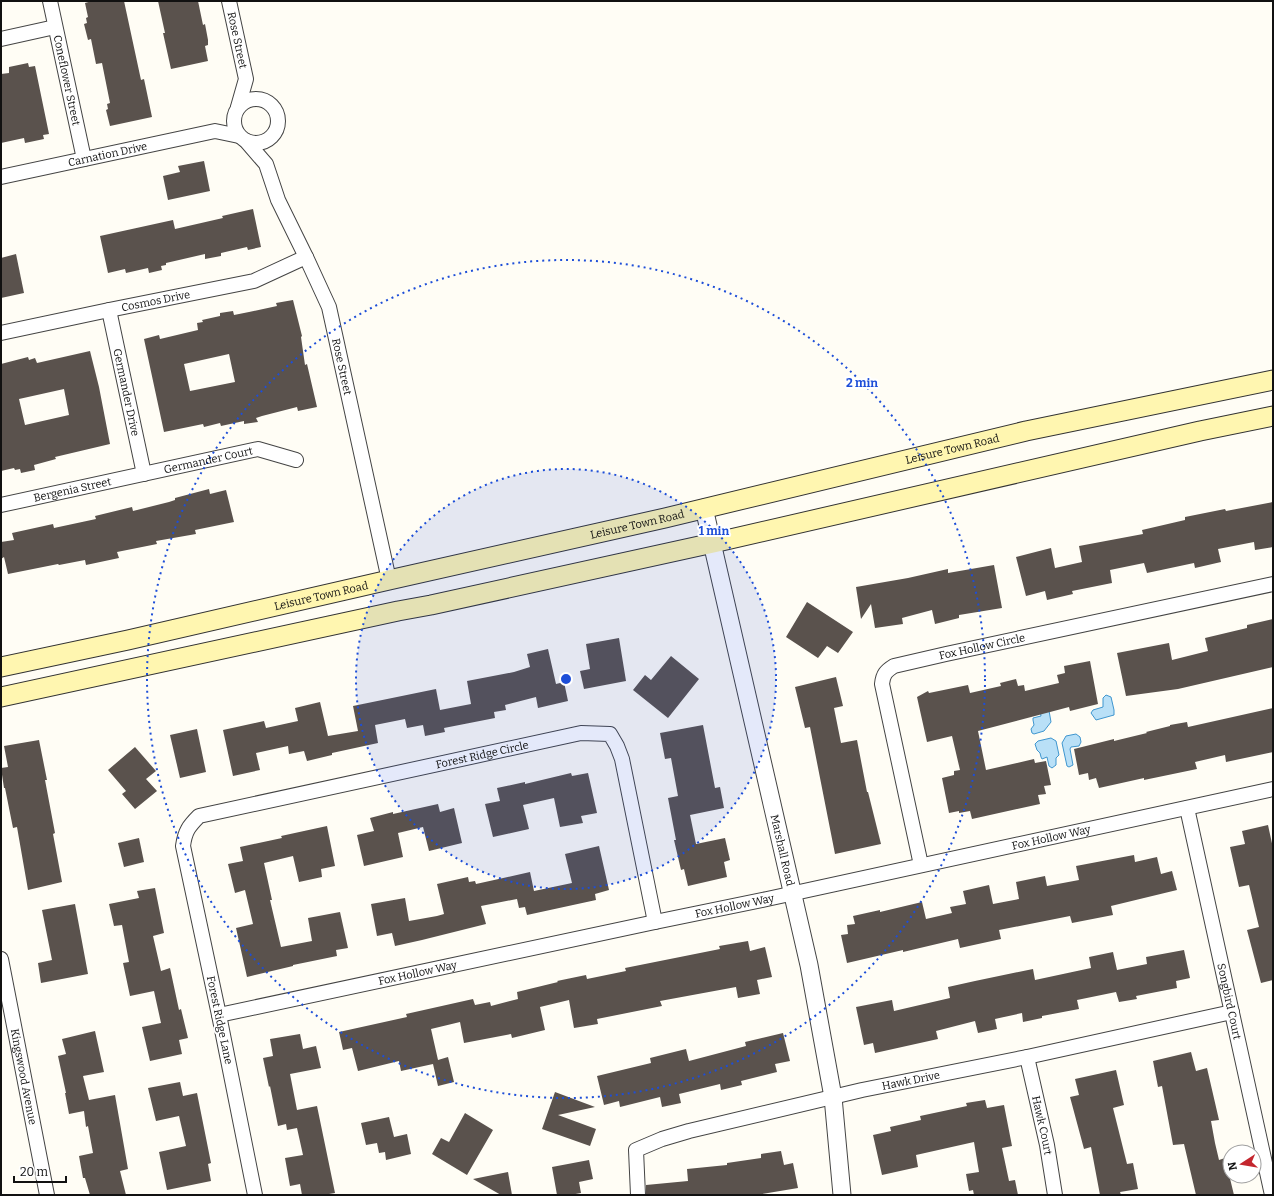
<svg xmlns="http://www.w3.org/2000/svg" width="1274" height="1196" viewBox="0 0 1274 1196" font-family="Bitter,serif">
<rect width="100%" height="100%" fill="#fffdf5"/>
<!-- water -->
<g fill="#b9e0f7" stroke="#3f96cf">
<path d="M1106 695 1111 697 1114 710V715L1096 720 1091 713 1093 710 1103 707V698Z"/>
<path d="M1039 705H1048L1051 722 1044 731 1034 734 1032 733 1031 729 1034 725 1033 720V718L1041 716Z"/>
<path d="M1076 734 1080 737 1081 742 1079 746 1071 747 1070 749 1073 765 1069 767 1067 766 1062 743 1066 736Z"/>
<path d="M1051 738 1056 741 1059 755 1056 758V765L1052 768 1049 766 1047 757 1042 759 1041 757 1040 753 1037 750 1035 744 1038 741Z"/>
</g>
<!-- building -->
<g fill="#5a524d" fill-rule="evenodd">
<path d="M92 1H124L141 80 144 79 152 117 110 126 106 110 108 109 107 104 110 103 102 63 96 64 91 39 88 40 84 24 87 23 86 18 88 17 85 3Z"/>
<path d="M158 1H198L203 25 205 24 208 40V45L205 46 208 61 171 69 163 33H165Z"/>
<path d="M28 63 29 67 35 66 49 134 43 135 44 139 25 143 24 138 1 143V74L9 73V67Z"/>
<path d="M204 161 210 191 168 200 163 176 180 172 178 166Z"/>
<path d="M253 209 261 247 248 250 247 247 221 253V256L205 259V254L166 263V265L161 266 162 270 149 273 148 268 126 273 125 269 108 273 100 236 173 220 175 229 223 218 222 216Z"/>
<path d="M16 254 24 293 1 298V258Z"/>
<path d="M293 300 302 336 301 337 305 365 307 364 317 407 298 411 297 407 262 416 256 418 258 422 244 424V421L221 426 220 423 204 427 203 424 164 432 144 339 159 335 160 339 198 330 197 323 203 322 202 320 220 316V313L233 311 234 315 249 312 277 306 276 303ZM229 354 235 382 190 391 184 364Z"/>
<path d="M90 351 99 387 110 444 55 457 56 459 34 465 35 470 21 473 20 469 15 470 14 468 1 471V364L28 357 29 360 35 358 37 363ZM64 389 69 415 25 425 19 399Z"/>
<path d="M209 489 210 494 226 490 234 522 195 530 196 534 156 541 157 544 117 552 119 558 86 565 85 560 59 565 58 564 8 574 4 557 1 559V542L14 540 12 533 53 524 54 528 96 519 95 516 132 507 133 511 169 502 175 500V498Z"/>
<path d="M1273 502V547L1255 550 1254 542 1218 549 1221 562 1195 568 1194 563 1147 573 1144 563 1110 570 1112 583 1072 591 1073 594 1047 600 1045 591 1026 596 1016 557 1051 548 1055 568 1082 562 1079 546 1143 534 1142 530 1185 520V517L1225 509 1226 511Z"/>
<path d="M994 565 1002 608 959 615V618L935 624 932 610 902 618 903 624 875 628 871 604 861 619 856 587 908 578 948 569V573Z"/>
<path d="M807 602 853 632 838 653 827 646 818 658 786 637Z"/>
<path d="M1273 619V667L1178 689 1126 696 1117 653 1169 643 1172 660 1208 651 1205 638 1247 628V625Z"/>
<path d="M619 638 626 681 584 689 580 671 590 669 586 644Z"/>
<path d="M548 649 556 684 564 682 568 701 538 708 536 697 505 705 506 710 494 712 495 718 444 728 445 732 425 736 423 725 407 728 405 719 375 725 378 743 332 753V755L307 761 304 751 289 754 288 746 256 753 260 770 233 776 223 730 264 721 266 728 298 721 295 708 320 702 328 736 358 731 353 706 436 689 440 710 471 704 467 681 514 672 530 667 527 654Z"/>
<path d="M671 656 699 679 668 718 633 690 645 675 651 680Z"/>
<path d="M1090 661 1098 704 1070 711 1069 707 978 731 986 770 1034 759 1035 763 1046 761 1051 785 1044 786 1046 794 1038 795 1040 804 972 819 970 811 959 813V811L949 813 942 778 954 775V771L960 770 952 736 927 742 917 697 928 691 929 693 968 685 970 693 1001 686 1000 683 1016 679 1018 686 1024 685 1025 691 1059 683 1057 675 1065 673 1064 666Z"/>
<path d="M836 677 843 706 834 708 841 743 857 740 867 792H868L881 844 835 854 810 727 805 728 795 687Z"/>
<path d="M1273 708V752L1226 762 1225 755 1195 762 1197 769 1144 780V778L1099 788 1096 778 1089 780 1088 773 1079 775 1074 749 1114 739V741L1147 733 1146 732 1170 726V725L1187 722 1188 727Z"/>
<path d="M703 725 715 788 720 787 724 808 690 815 696 844 725 838 730 860 724 862 727 877 688 886 684 869 681 870 674 840H676L668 798 678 796 671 758 665 759 660 733Z"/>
<path d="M197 729 206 772 180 778 170 735Z"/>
<path d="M39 740 47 780H45L55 833 53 834 62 882 28 890 17 827 13 828 5 788H4L1 768 8 767 4 746Z"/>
<path d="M135 747 156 771 146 779 157 791 135 809 122 794 126 791 108 770Z"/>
<path d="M571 773 572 776 588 773 597 813 581 816 583 823 560 827 554 798 523 805 529 829 493 837 485 804 500 801 497 788 525 782V784Z"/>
<path d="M438 804 440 812 454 808 462 843 429 851 423 827 398 833 403 857 364 866 357 835 374 831 370 818 393 812V814Z"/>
<path d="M1268 825 1273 848V980L1261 983 1247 930 1259 927 1249 885 1239 887 1230 847 1245 844 1242 831Z"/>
<path d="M327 826 335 866 321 869 322 877 299 882 293 856 264 863 272 900H270L281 947 312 941 308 918 340 912 348 948 336 950 337 956 293 965V966L247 977 236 928 253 924 245 890 235 893 228 864 243 861 240 847 282 838 281 836Z"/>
<path d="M139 838 144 862 124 867 118 843Z"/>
<path d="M599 846 609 890 595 894 596 900 527 915 525 907 519 908 517 899 481 906 486 924 422 940 395 946 392 933 377 936 371 904 405 898 409 921 437 916 444 914 437 884 468 877 469 882 475 881 476 884 530 872 534 891 572 883 565 854Z"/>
<path d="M1134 855 1135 862 1157 857 1161 874 1172 871 1177 890 1111 906 1113 915 1072 923 1070 916 999 930 1001 939 960 948 958 939 903 952V950L847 963 841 935 848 934 847 925 855 924 853 916 880 910V912L922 902 926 919 952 913 950 907 966 904 963 891 989 885 993 904 1019 899 1016 882 1045 876 1047 886 1079 880 1076 866Z"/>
<path d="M155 888 164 933 153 936 161 971 170 968 179 1010 181 1009 188 1038 179 1040 182 1054 150 1061 142 1027 161 1023 154 991 130 996 123 963 129 962 122 925 114 926 109 904 139 898 137 891Z"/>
<path d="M75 904 88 974 41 983 38 963 52 960 42 910Z"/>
<path d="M748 941 750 951 765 947 772 977 757 980 760 994 738 998 736 987 660 1001 662 1006 597 1019 598 1024 574 1028 569 1000 540 1007 545 1030 512 1038 511 1034 464 1043 460 1022 431 1029 438 1060 448 1057 454 1082 438 1086 433 1064 401 1071 399 1061 358 1071 352 1048 343 1050 339 1032 407 1017 406 1014 473 999 475 1005 490 1002 491 1006 518 999 517 992 558 982 557 981 586 975 587 979 626 971 625 968 720 949 719 946Z"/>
<path d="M1184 950 1190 978 1176 981 1177 988 1136 996 1137 999 1119 1002 1116 992 1077 1000 1079 1009 1042 1016V1018L1023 1022 1022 1013 995 1019 997 1029 978 1033 975 1021 936 1031 938 1039 875 1053 873 1043 864 1045 856 1007 892 1000 894 1011 950 998 948 987 975 981 1033 969 1035 980 1091 968 1089 957 1113 952 1117 970 1147 964 1146 957Z"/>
<path d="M95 1031 104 1072 83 1076 89 1100 115 1095 128 1169 120 1171 126 1195H90L85 1178H83L79 1156 93 1153 88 1126 86 1127 84 1111 69 1114 65 1093H66L58 1056 66 1054 62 1039Z"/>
<path d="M783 1033 790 1061 775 1064 777 1072 741 1081 742 1085 721 1090 720 1084 679 1094 681 1103 662 1107 660 1097 620 1107 619 1101 604 1105 597 1076 651 1063 650 1058 686 1049 689 1061 746 1046 745 1042Z"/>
<path d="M300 1034 303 1049 316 1046 321 1068 290 1074 297 1110 317 1106 335 1193 323 1195H302L300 1184 290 1186 285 1158 303 1155 297 1128 287 1130 286 1124 278 1126 270 1086 269 1087 263 1058 273 1056 270 1039Z"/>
<path d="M1191 1052 1196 1071 1207 1068 1219 1120 1211 1121 1215 1143 1219 1160 1225 1158 1234 1195H1196L1184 1144 1173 1145 1162 1086 1158 1087 1153 1061Z"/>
<path d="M1116 1070 1124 1105 1113 1108 1127 1164 1133 1163 1138 1189 1120 1192 1121 1195H1100L1091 1147 1084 1149 1070 1097 1079 1095 1075 1079Z"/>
<path d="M180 1082 183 1096 197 1093 211 1163 208 1164 211 1181 167 1190 159 1152 186 1146 179 1116 156 1121 148 1088Z"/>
<path d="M555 1092 595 1107 558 1115 596 1129 590 1146 542 1129Z"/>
<path d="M985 1100 987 1108 1004 1105 1012 1146 1002 1148 1009 1181 1015 1180 1018 1195H974L973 1190 969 1191 966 1174 979 1172 974 1142 916 1155 918 1167 882 1175 873 1135 891 1131 890 1127 921 1120 920 1116 967 1106 966 1103Z"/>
<path d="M465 1113 493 1130 467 1175 432 1154 441 1138 449 1142Z"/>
<path d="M389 1117 394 1137 407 1134 411 1154 386 1160 385 1152 379 1153 377 1143 366 1145 361 1123Z"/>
<path d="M781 1151 784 1165 793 1163 798 1188 756 1195H646V1185L688 1181 687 1169 727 1165V1163L761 1158V1154Z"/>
<path d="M589 1160 593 1179 579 1182 581 1193 570 1195H557L552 1167Z"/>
<path d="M508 1172 512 1195H501L473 1179Z"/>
</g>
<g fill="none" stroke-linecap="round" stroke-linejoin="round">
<defs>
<g id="minor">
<path id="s1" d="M50 1 84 159"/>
<path id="s2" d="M229 1 246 79 238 107"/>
<path d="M1 39 55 27"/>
<circle cx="256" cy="121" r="22"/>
<path id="s3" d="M246 141 266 164 278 200 306 257 329 307 389 580"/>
<path id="s4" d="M1 177 215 131 239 136"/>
<path id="s5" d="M109 310 144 474"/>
<path id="s6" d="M1 333 109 310 254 281 306 257"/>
<path id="s7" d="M1 505 258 449 296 460"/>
<path id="s8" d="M1187 808 1272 1195"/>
<path id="s9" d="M921 865 882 684C883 674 886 671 894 666L946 654 1273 584"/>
<path id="s10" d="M1 959 47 1195"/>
<path id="s11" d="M219 1015 655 922 767 899 1273 789"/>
<path id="s12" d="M1027 1057 1047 1145 1055 1195"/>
<path id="s13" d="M255 1195 219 1015 183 846C185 831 189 826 199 816L581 733 610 734 617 746 622 759 655 922"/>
<path id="s14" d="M638 1195 636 1150 662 1139 689 1131 862 1090 1027 1057 1232 1012"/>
</g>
<g id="tertiary">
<path id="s15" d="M704 508 809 965 833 1097 842 1195"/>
</g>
<g id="secondary">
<path id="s16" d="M1 667 128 640 389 580 665 518 1026 431 1273 380"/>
<path d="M1 697 398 611 431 605 713 543 1200 431 1273 416"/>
</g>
</defs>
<!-- minor casing -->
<use href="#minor" stroke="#444" stroke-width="16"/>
<!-- tertiary casing -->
<use href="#tertiary" stroke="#444" stroke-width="19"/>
<!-- secondary casing -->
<use href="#secondary" stroke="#333" stroke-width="21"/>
<!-- minor -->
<use href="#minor" stroke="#fff" stroke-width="14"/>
<!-- tertiary -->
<use href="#tertiary" stroke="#fff" stroke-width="17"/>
<!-- secondary -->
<use href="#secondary" stroke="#fff6b0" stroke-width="19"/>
</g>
<!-- distance rings -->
<circle cx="566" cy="679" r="210" fill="#1d4ed8" fill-opacity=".12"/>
<g fill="none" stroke="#1d4ed8" stroke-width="2" stroke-dasharray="2 4">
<circle cx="566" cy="679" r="210"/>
<circle cx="566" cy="679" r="419"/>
</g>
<g text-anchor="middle" stroke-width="4" stroke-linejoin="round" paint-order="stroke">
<!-- street labels -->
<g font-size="11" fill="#111" stroke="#fff">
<text dy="4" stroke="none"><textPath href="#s2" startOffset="40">Rose Street</textPath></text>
<text dy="4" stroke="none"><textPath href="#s1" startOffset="81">Coneflower Street</textPath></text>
<text dy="4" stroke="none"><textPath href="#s4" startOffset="109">Carnation Drive</textPath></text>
<text dy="4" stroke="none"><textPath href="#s6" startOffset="158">Cosmos Drive</textPath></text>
<text dy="4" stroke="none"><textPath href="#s3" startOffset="248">Rose Street</textPath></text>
<text dy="4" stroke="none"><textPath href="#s5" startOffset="84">Germander Drive</textPath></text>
<text dy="4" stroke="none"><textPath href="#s16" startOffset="976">Leisure Town Road</textPath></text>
<text dy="4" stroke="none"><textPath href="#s7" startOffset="212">Germander Court</textPath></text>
<text dy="4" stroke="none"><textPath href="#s7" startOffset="73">Bergenia Street</textPath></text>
<text dy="4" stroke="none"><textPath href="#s16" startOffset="652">Leisure Town Road</textPath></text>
<text dy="4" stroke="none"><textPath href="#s16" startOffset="328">Leisure Town Road</textPath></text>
<text dy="4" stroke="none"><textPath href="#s9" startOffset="298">Fox Hollow Circle</textPath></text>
<text dy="4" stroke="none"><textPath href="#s13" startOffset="681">Forest Ridge Circle</textPath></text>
<text dy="4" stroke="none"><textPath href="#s11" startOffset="851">Fox Hollow Way</textPath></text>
<text dy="4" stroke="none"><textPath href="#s15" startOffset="351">Marshall Road</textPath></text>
<text dy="4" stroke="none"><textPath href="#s11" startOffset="527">Fox Hollow Way</textPath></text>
<text dy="4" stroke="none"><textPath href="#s11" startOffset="203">Fox Hollow Way</textPath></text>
<text dy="4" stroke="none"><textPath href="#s8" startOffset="198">Songbird Court</textPath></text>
<text transform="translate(220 1020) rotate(78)" y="4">Forest Ridge Lane</text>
<text dy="4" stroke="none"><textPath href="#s10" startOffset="120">Kingswood Avenue</textPath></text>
<text dy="4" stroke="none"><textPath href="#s14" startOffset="329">Hawk Drive</textPath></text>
<text dy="4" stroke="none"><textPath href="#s12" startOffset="70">Hawk Court</textPath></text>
</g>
</g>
<circle cx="566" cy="679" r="6" fill="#1d4ed8" stroke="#fff" stroke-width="2"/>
<g font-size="12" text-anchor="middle" font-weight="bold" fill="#1d4ed8" stroke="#fff" stroke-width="4" stroke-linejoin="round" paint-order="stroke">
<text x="862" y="387">2 min</text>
<text x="714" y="535">1 min</text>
</g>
<!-- border -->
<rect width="1274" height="1196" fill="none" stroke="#111111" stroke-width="4"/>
<!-- north arrow -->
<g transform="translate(1242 1164) rotate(258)"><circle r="19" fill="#ffffff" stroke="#a0a0a0"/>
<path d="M0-3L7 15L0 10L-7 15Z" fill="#c4262e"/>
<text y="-6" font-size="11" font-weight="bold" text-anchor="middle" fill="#111111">N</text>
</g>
<!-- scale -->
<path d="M14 1176v6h52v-6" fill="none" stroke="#111111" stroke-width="2"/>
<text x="20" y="1176" font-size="12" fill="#111111" stroke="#ffffff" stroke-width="3" paint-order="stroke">20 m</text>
</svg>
